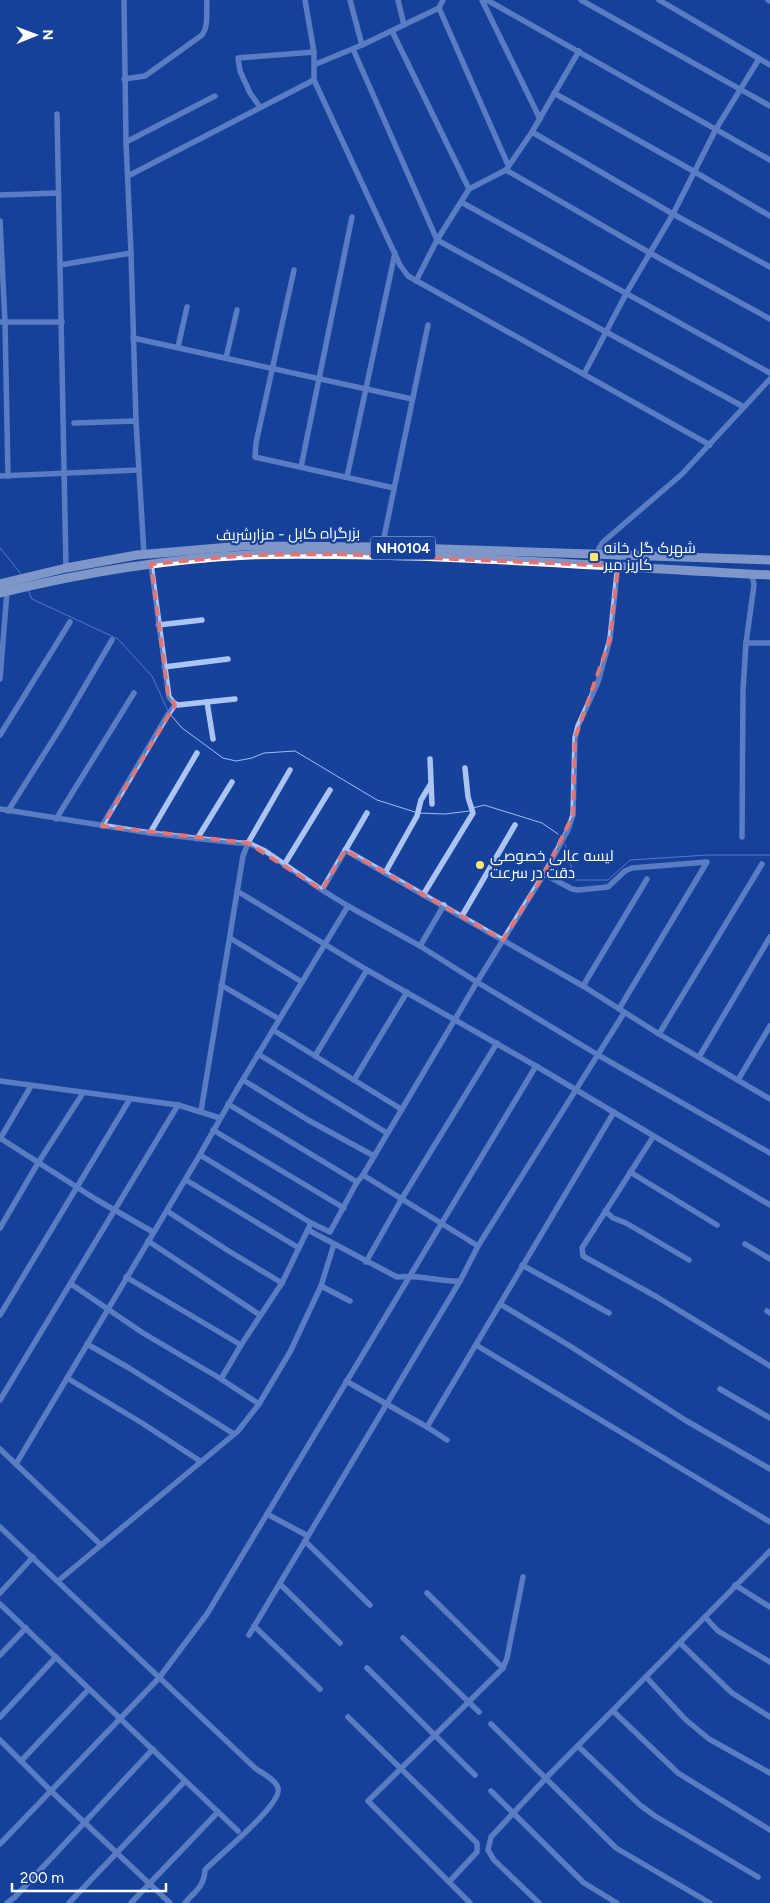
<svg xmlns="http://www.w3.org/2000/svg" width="770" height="1903" viewBox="0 0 770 1903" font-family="Figtree,Cairo,sans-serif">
<rect width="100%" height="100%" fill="#16429b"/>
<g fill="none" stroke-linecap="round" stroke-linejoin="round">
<!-- stream -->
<g stroke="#9ebdf5" stroke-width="1">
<path d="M0 548 22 575"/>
<path d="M28 590 32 599 118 639 152 676 168 711"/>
<path d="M170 714 182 728 223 758 236 761 252 758 264 753 295 751 377 800 415 812"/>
<path d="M473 808 484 805 542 823 558 834"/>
<path d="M419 813 445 814 470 811"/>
<path d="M565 844 575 880H608L630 860 707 855H770"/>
</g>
<!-- minor -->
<g stroke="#acc4f2" stroke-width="5.5">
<path d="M124 0 126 142 131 253 136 421 144 554"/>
<path d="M305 0 314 52V80L400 265 408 276 710 445"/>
<path d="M350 0 362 45"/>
<path d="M398 0 404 25"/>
<path d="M482 0 540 119"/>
<path d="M487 0 770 160"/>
<path d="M581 0 770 106"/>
<path d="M659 0 770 65"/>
<path d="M768 0 770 1"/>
<path d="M439 8 508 165"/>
<path d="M392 31 469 189"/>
<path d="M353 49 437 240 744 407"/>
<path d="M316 64 362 45 439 8 443 0"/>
<path d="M124 79 145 76 202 35C209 26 206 11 207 0"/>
<path d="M554 93 695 172 770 216"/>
<path d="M260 107 250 93 240 71 238 58 314 52"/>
<path d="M57 114 66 568"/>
<path d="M532 132 673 214 770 267"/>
<path d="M126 142 215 96"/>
<path d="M506 170 650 253 770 319"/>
<path d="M128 176 314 80"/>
<path d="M0 195 58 193"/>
<path d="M461 202 770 373"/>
<path d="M0 221 5 322 8 476"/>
<path d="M60 265 131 253"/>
<path d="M294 270 256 443 255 457 394 488"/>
<path d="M416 281 437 240 469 189 506 170 532 132 579 51"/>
<path d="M0 322H62"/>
<path d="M133 338 412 399"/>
<path d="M178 347 187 307"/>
<path d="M226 358 237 310"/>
<path d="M584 374 627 292 673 214 716 129 759 59"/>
<path d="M74 423 136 421"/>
<path d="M301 467 352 217"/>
<path d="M0 476 138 470"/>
<path d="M347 477 395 253"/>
<path d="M382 547 428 325"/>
<path d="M151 564 169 697 174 703 178 705 235 699"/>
<path d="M597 565 599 548 603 542 682 474 770 379"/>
<path d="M158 625 202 620"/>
<path d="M746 643H770"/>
<path d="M164 667 228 659"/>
<path d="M0 679 7 592"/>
<path d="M207 702 213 739"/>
<path d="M0 735 70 622"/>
<path d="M430 759 432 804"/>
<path d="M0 809 150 833 238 843H248L265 851 322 890 348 906 420 946 477 982 598 1055 770 1153"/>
<path d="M8 811 61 727 112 640"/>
<path d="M56 819 134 693"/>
<path d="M102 826 167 716 175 705"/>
<path d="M150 833 197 753"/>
<path d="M742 837 743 691 746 643 754 585 752 574"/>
<path d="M197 839 232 782"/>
<path d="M345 850 583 986 659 1034 770 1099"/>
<path d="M284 865 330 790"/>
<path d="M385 873 417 816 421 800 430 785"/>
<path d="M544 874 572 889 578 890 608 887 625 871 632 868 707 862 619 1009"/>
<path d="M322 890 367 813"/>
<path d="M237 891 367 970 536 1066 770 1205"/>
<path d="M423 895 473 813 468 797 465 768"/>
<path d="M462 916 515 825"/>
<path d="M230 938 302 982"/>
<path d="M420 946 444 905"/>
<path d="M221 985 279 1019"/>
<path d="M583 986 647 879"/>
<path d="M273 1030 401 1109"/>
<path d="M659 1034 762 864"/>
<path d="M258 1054 387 1133"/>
<path d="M315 1056 367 970"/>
<path d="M699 1057 770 937"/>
<path d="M243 1080 308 1120 374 1156"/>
<path d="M354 1080 407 992"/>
<path d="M738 1080 770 1026"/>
<path d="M0 1081 178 1105 220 1118"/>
<path d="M228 1104 357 1182"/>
<path d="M201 1111 243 856 248 843 290 770"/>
<path d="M213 1130 344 1208"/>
<path d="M653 1137 582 1248 583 1256 657 1297 770 1366"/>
<path d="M0 1138 97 1200 153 1232"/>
<path d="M0 1139 31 1086"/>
<path d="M200 1155 311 1223 330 1232 357 1182 363 1175 477 982 544 874 568 830 573 815 575 738 578 726 598 682 610 639 619 554"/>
<path d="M630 1172 717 1225"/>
<path d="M363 1175 478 1246"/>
<path d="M186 1180 299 1248"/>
<path d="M167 1211 227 1250 282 1283"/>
<path d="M605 1211 613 1218 626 1223 689 1260"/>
<path d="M0 1228 38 1163 83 1093"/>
<path d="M308 1230 397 1277C419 1274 439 1282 460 1281"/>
<path d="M148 1241 260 1315"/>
<path d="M745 1244 770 1259"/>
<path d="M366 1262 401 1200 497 1043"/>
<path d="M522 1265 609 1313"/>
<path d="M126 1277 241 1345"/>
<path d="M71 1284 143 1333 221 1379 259 1404"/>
<path d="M321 1286 350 1301"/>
<path d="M500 1304 570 1346 685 1420 770 1469"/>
<path d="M767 1311 770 1313"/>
<path d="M0 1315 130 1099"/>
<path d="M87 1344 129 1368 234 1434"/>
<path d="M476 1345 770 1522"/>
<path d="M67 1378 142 1423 200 1461"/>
<path d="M221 1379 241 1345 282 1283 311 1223"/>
<path d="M346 1381 427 1427 447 1440"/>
<path d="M720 1389 770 1418"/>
<path d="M0 1400 178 1105"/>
<path d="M427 1427 614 1112"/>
<path d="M0 1449 101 1545"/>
<path d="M16 1464 198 1158 236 1091 348 906"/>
<path d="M267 1514 308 1536"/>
<path d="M0 1527 255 1768C262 1773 276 1780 278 1788 283 1804 218 1856 205 1870 204 1887 195 1891 185 1903"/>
<path d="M305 1541 370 1605"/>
<path d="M58 1581 238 1431 259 1404 290 1352 321 1286 334 1244"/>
<path d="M280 1584 340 1643"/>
<path d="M735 1585 770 1607"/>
<path d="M0 1593 33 1557"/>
<path d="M427 1593 503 1668"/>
<path d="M0 1604 238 1831"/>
<path d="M705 1617 718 1631 770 1662"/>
<path d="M254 1626 320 1689"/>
<path d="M249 1635 460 1281 478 1246 624 1013"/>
<path d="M403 1638 479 1712"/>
<path d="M680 1643 732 1693 770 1717"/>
<path d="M0 1655 26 1628"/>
<path d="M367 1668 475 1775"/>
<path d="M646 1677 686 1720 709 1739 770 1773"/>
<path d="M613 1711 678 1773 770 1830"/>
<path d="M0 1717 56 1657"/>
<path d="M348 1717 477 1843V1852L449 1882"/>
<path d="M491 1724 616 1848 710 1903"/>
<path d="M0 1740 51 1791 170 1903"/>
<path d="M578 1746 640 1805 655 1816 758 1877"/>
<path d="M21 1761 89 1689"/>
<path d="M491 1791 584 1883 617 1903"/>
<path d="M0 1844 159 1678 207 1614 536 1066"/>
<path d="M7 1903 15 1897 153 1749"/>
<path d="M69 1903 185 1781"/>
<path d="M131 1903 218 1812"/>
<path d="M470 1903 368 1801 503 1668 507 1658 523 1577"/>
<path d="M539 1903 494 1860 488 1850 491 1837 546 1778 770 1551"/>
</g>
<!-- highway -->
<g stroke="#fff" stroke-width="9">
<path d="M0 584 66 568 137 555 242 546 382 547 770 560"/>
<path d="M0 593C81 573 166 559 249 555 304 553 358 555 413 556 532 560 651 569 770 575"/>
</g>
</g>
<!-- marked area -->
<path d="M0 0H770V1903H0ZM337 554 618 566 610 639 575 738 573 815 544 874 503 940 345 850 322 890 248 843 102 826 175 705 168 694 151 564 249 555Z" fill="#16429b" fill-opacity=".55" fill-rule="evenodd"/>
<path fill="none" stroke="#e47373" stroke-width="4" stroke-dasharray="10 6" stroke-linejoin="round" d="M337 554 618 566 610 639 575 738 573 815 544 874 503 940 345 850 322 890 248 843 102 826 175 705 168 694 151 564 249 555Z"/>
<!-- markers -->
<g fill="#ffe56d" stroke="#16429b" stroke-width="2">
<rect x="589" y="552" width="10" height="10" rx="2.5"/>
<circle cx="480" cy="865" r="5"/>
</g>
<g text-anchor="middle" stroke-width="4.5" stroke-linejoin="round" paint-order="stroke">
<!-- shield labels -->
<rect fill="#16429b" stroke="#b9c6e1" stroke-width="1" x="370.5" y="536.5" width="65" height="23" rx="4"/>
<g font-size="14" font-weight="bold" fill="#fff">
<text x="403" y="553">NH0104</text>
</g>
<!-- street labels -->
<g font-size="15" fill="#fff" stroke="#16429b">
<text transform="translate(288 534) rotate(-1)" y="5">بزرگراه کابل - مزارشریف</text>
</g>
<!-- poi labels -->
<g font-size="15" fill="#fff" stroke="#16429b" text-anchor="start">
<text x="604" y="553">شهرک گل خانه<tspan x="604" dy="17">کاریز میر</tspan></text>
<text x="490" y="861">لیسه عالی خصوصی<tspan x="490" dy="17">دقت در سرعت</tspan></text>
</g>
</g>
<!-- north arrow -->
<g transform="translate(35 35) rotate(89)" stroke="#16429b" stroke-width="4" paint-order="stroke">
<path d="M0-4L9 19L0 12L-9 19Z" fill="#ffffff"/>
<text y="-8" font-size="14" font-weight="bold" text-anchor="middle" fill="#ffffff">N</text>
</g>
<!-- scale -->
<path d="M12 1883v8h154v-8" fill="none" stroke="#ffffff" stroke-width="2.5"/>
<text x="20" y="1883" font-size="15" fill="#ffffff" stroke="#16429b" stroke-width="4" paint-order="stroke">200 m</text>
</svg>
